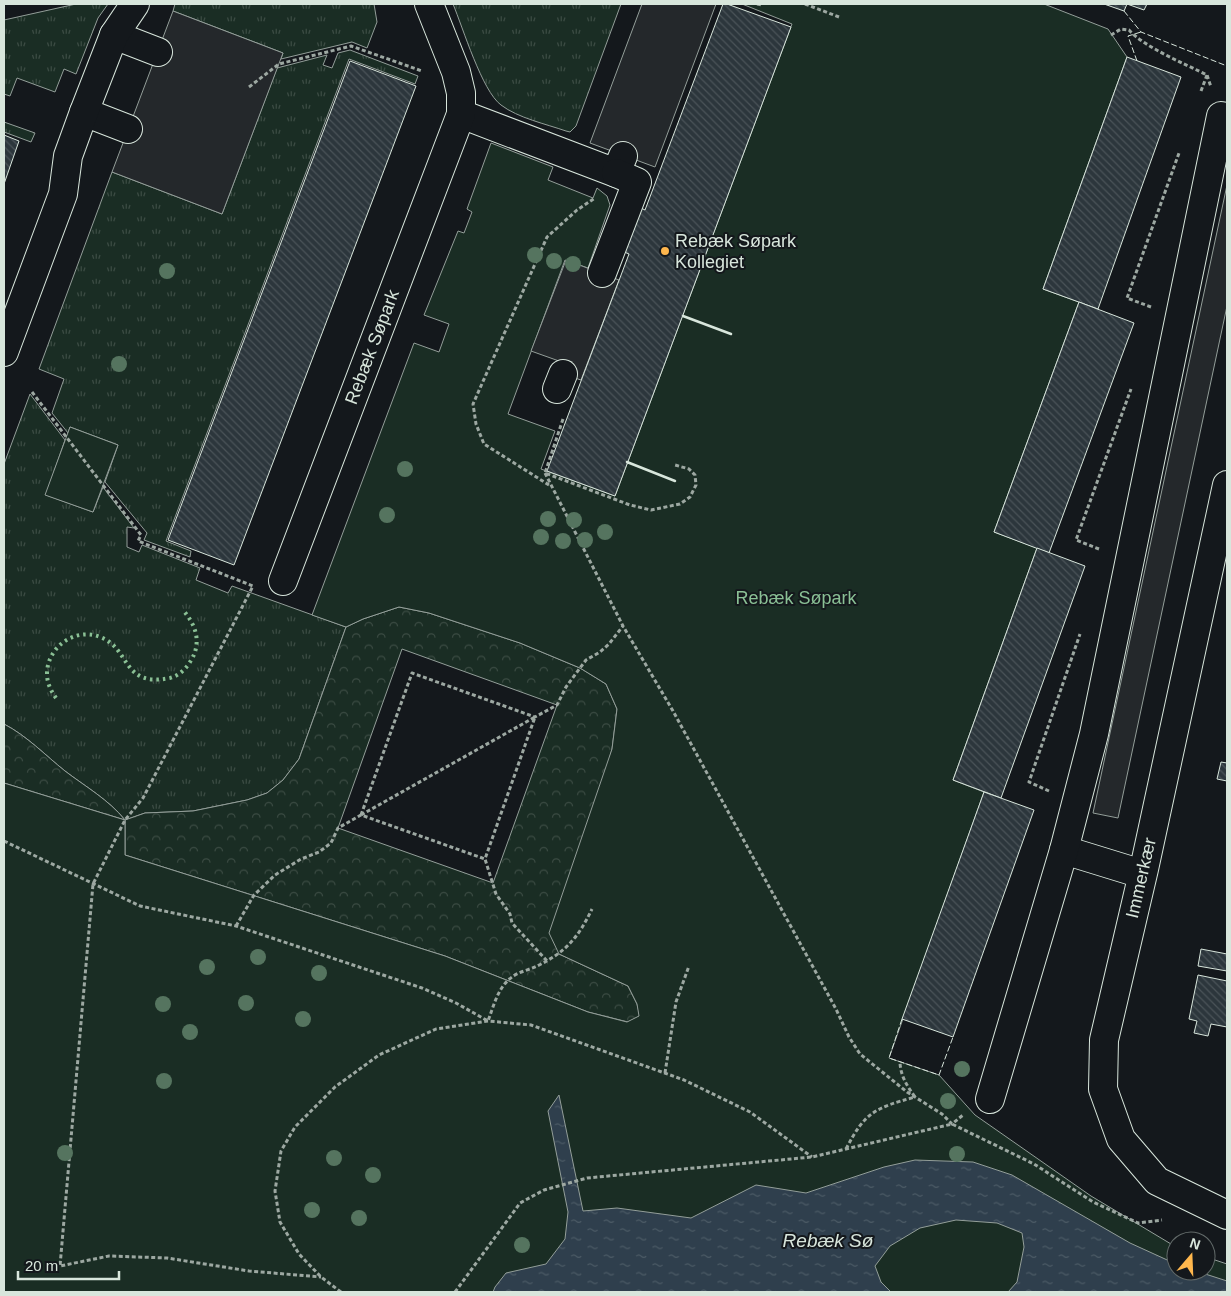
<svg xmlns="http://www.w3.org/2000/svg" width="1231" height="1296" viewBox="0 0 1231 1296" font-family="Helvetica,sans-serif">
<defs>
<pattern id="grass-tufts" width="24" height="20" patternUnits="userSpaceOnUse" patternTransform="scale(1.25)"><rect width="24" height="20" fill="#1a2d24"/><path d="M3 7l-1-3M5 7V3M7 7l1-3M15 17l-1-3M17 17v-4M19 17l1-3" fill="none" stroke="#3b4b43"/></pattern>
<pattern id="forest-crowns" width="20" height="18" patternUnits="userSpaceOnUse" patternTransform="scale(1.25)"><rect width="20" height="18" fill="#1a2d24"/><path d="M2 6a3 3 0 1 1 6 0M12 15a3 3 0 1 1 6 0" fill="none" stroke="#3b4b43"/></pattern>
<pattern id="water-ripples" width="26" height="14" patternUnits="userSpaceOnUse" patternTransform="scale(1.25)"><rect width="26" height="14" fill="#2f3f4d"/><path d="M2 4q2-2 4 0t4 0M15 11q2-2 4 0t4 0" fill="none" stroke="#4c5b66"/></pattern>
<pattern id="building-back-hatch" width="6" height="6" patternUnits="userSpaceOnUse" patternTransform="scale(1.25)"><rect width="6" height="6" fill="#2c363c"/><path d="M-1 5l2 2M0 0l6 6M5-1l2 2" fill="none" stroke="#4a5358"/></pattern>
</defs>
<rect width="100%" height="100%" fill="#14181c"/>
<!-- grass -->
<g fill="url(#grass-tufts)" stroke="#939e99">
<path d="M76 4H108L98 18 76 74 64 69 55 92 17 78 10 96 4 94V20Z"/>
<path d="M175 4H374L377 22 367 48 352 42 281 59 283 53 173 11Z"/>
<path d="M453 4H621L576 126 570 132 566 131C546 124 518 118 501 105 482 91 463 28 453 4Z"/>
<path d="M350 50 418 76 415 84 349 59 166 541 191 551 190 557 144 540 147 533 105 482 118 445 70 427 68 433 52 413 64 379 39 369 112 172 222 214 277 68 327 55 323 65 332 68 338 53Z"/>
<path d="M4 122 35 133 31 142 4 132Z"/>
<path d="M30 394 65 440 46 495 93 512 103 487 134 528 127 527V547L139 552 142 545 200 568 196 580 228 593 232 586 346 627 299 759 283 780 267 793 247 800 193 811 145 813 125 820C109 800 86 787 65 771 45 755 27 736 4 724V464Z"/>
</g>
<!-- forest -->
<path fill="url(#forest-crowns)" stroke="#939e99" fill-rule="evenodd" d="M399 607 429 613 520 643 580 668 606 684 617 709 612 749 559 954 628 986 637 1004 640 1016 628 1022 588 1012 445 956 125 855V820L4 783V724C27 736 45 755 65 771 86 787 109 800 125 820L145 813 193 811 247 800 267 793 283 780 299 759 346 627 363 619ZM402 649 557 705 493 883 338 828Z"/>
<!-- park -->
<g fill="#1a2d24" stroke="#939e99">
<path d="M742 4H1044L1108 29 1127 57 1043 289 1079 302 994 532 1037 548 953 780 984 792 889 1058 939 1075 975 1115 1091 1196 1176 1247V1271H1206V1257L1227 1264V1292H4V783L125 820V855L445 956 588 1012 627 1022 639 1016 637 1004 628 986 559 954 549 933 612 749 617 709 606 684 580 668 520 643 429 613 399 607 363 619 346 627 312 615 414 343 439 352 449 324 424 315 458 231 464 233 472 212 467 209 491 143 553 167 548 180 593 198 597 188 607 196 610 205 588 268 565 260 508 414 555 431 541 469 615 496 792 24Z"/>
<path d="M70 427 118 445 93 512 45 495Z"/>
</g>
<!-- parking -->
<g fill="#24282b" stroke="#939e99">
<path d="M642 4H716L655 167 590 143Z"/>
<path d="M173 11 283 53 222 214 112 172Z"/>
<path d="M1227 185V306L1118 818 1093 813Z"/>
<path d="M566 260 619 280 581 380 563 374 559 361 531 351Z"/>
</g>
<!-- water -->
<path fill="url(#water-ripples)" stroke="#939e99" d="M559 1095 583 1211 617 1208 691 1218 756 1185 806 1193 884 1167 915 1160 973 1162 1012 1175 1130 1243 1176 1264V1271H1196L1227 1281V1292H1008L1017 1282 1024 1247 1022 1233 997 1223 956 1220 920 1228 890 1246 875 1266 881 1282 891 1292H493L495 1287 506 1273 546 1264 565 1239 568 1212 548 1111Z"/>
<!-- building -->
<g fill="url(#building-back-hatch)" stroke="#d8e6dc">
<path d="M723 4H727L791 27 615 496 547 471 629 254 617 249 641 208 645 210Z"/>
<path d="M1104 4H1147L1144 10 1127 4 1124 11Z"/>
<path d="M1127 57 1181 77 1098 309 1043 289Z"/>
<path d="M350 61 416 86 234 565 168 540Z"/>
<path d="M4 135 19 141 4 184Z"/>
<path d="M1079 302 1134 323 1049 553 994 532Z"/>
<path d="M1037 548 1085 566 1001 798 953 780Z"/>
<path d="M1221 762 1227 763V781L1217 779Z"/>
<path d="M984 792 1034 810 953 1037 902 1019Z"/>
<path d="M1201 949 1227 954V971L1198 966Z"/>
<path d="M1198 975 1227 981V1027L1211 1024 1208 1036 1194 1033 1197 1021 1189 1019Z"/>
</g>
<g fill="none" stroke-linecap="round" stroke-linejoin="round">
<defs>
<g id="minor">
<path d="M114 35 158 52"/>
<path d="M84 112 128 129"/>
<path d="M461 114 616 173 623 156"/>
<path d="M602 273 637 182 616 173"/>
<path d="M4 352 63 194 68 156 84 112 114 35 135 4"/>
<path d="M557 389 563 374"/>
<path d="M1227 485 1144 869 1104 1040 1103 1089 1121 1139 1157 1181 1227 1215"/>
<path d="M283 581 461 114V93L456 72 429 4"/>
<path d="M1064 850 1142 874"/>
<path d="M990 1099 1064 850 1094 734 1221 116 1227 117"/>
</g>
</defs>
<!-- minor casing -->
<use href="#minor" stroke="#d8e6dc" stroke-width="30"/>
<!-- path -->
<g stroke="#9da8a2" stroke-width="3" stroke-dasharray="4 2.5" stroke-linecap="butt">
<path d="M757 4 762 5"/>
<path d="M805 4 839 17"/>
<path d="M1111 35 1121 29 1129 30C1144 47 1185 64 1207 75L1211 87"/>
<path d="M249 87 279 64 351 46 422 71"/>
<path d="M1201 91 1207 75"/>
<path d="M1151 307 1127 298 1179 153"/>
<path d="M32 392 141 535 138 541 253 586 143 798 125 820 93 884 60 1266 109 1256 167 1258 249 1271 321 1277"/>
<path d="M563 419 545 473 630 505 651 510 680 504 690 497 696 485 695 475 689 469 675 465"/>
<path d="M545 473 623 626 673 711 836 1009 849 1037 860 1054 907 1092 942 1114 952 1124 963 1115"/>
<path d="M549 485 484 444 476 424 473 404 547 237 577 210 595 198"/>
<path d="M1099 549 1076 540 1131 389"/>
<path d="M1049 791 1029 782 1080 634"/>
<path d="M361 815 535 717 485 859 496 894 510 914 512 923 547 961"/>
<path d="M361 815 412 673 535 717 557 705 566 687 586 660 600 652 609 644 623 626"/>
<path d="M4 841 140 906 236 926 422 988 456 1003 488 1021C494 1005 498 987 512 977 518 972 529 970 537 966 566 952 578 938 592 909"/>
<path d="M236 926 254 895 275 875 301 859 319 852 331 843 338 828 361 815 485 859"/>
<path d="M665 1073 676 1002 689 966"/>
<path d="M846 1149C865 1112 875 1108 915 1097 907 1086 900 1075 900 1061"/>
<path d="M341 1292 321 1277 299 1254 280 1222 275 1191 281 1151 295 1127 335 1087 379 1055 436 1029 488 1021 531 1025 684 1080 750 1112 812 1157"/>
<path d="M455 1292 520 1203 544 1190 587 1178 812 1157 952 1124 1034 1164 1093 1202 1138 1223 1162 1220"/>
</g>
<!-- minor -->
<use href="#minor" stroke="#14181c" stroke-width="28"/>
<!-- hedge -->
<path stroke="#8ac095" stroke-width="4" stroke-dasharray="2.5 4" stroke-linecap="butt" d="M56 698C51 691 47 683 47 674 47 647 75 627 100 637 131 648 121 688 170 678 182 675 191 663 195 652 200 635 193 622 183 610"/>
<!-- fence -->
<g stroke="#d8e6dc" stroke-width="1" stroke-dasharray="6 2.5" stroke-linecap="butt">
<path d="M1124 11 1141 32 1227 66"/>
<path d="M1137 61 1128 36 1141 32"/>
<path d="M902 1019 889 1058 939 1075 953 1037"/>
</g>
<!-- wall -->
<g stroke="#d8e6dc" stroke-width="2.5">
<path d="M683 316 731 334"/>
<path d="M627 462 675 481"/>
</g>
</g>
<!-- trees -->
<g fill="#55745f">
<circle cx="535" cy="255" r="8"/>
<circle cx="554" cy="261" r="8"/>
<circle cx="573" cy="264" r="8"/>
<circle cx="167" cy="271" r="8"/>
<circle cx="119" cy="364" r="8"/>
<circle cx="405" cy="469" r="8"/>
<circle cx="387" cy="515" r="8"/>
<circle cx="548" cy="519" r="8"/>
<circle cx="574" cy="520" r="8"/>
<circle cx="605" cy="532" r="8"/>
<circle cx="541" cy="537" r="8"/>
<circle cx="585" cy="540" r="8"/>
<circle cx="563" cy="541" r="8"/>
<circle cx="258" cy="957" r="8"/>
<circle cx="207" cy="967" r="8"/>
<circle cx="319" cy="973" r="8"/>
<circle cx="246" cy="1003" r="8"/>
<circle cx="163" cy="1004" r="8"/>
<circle cx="303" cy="1019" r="8"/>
<circle cx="190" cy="1032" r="8"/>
<circle cx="962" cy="1069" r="8"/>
<circle cx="164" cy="1081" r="8"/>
<circle cx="948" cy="1101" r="8"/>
<circle cx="65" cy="1153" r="8"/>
<circle cx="957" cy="1154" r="8"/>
<circle cx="334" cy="1158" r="8"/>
<circle cx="373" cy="1175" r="8"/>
<circle cx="312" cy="1210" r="8"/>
<circle cx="359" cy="1218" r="8"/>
<circle cx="522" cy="1245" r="8"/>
</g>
<!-- markers -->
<circle fill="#ffb74d" stroke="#14181c" stroke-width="2" cx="665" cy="251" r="5"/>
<g text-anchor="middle" stroke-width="4" stroke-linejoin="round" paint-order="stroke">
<!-- poi labels -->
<g font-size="18" fill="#d8e6dc" stroke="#14181c" text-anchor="start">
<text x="675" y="247">Rebæk Søpark<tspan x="675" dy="21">Kollegiet</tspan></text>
</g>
<!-- street labels -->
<g font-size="18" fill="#d8e6dc" stroke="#14181c">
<text transform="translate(372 347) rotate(-69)" y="6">Rebæk Søpark</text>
<text transform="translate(1141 878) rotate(-77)" y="6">Immerkær</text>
</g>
<!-- park labels -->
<g font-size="18" fill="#8ac095" stroke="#14181c">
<text x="796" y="604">Rebæk Søpark</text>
</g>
<!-- water labels -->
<g font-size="19" font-style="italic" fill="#d8e6dc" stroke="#14181c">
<text x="828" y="1247">Rebæk Sø</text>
</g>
</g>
<!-- border -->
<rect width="1231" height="1296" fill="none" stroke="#d8e6dc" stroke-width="10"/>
<!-- north arrow -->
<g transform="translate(1191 1256) rotate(19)"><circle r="24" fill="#14181c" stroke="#626a69"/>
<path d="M0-4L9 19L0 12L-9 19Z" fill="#ffb74d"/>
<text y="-8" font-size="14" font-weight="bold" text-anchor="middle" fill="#d8e6dc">N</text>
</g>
<!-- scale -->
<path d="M18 1271v8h101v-8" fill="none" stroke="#d8e6dc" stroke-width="2.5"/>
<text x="25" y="1271" font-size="15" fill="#d8e6dc" stroke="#14181c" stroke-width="4" paint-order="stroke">20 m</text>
</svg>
